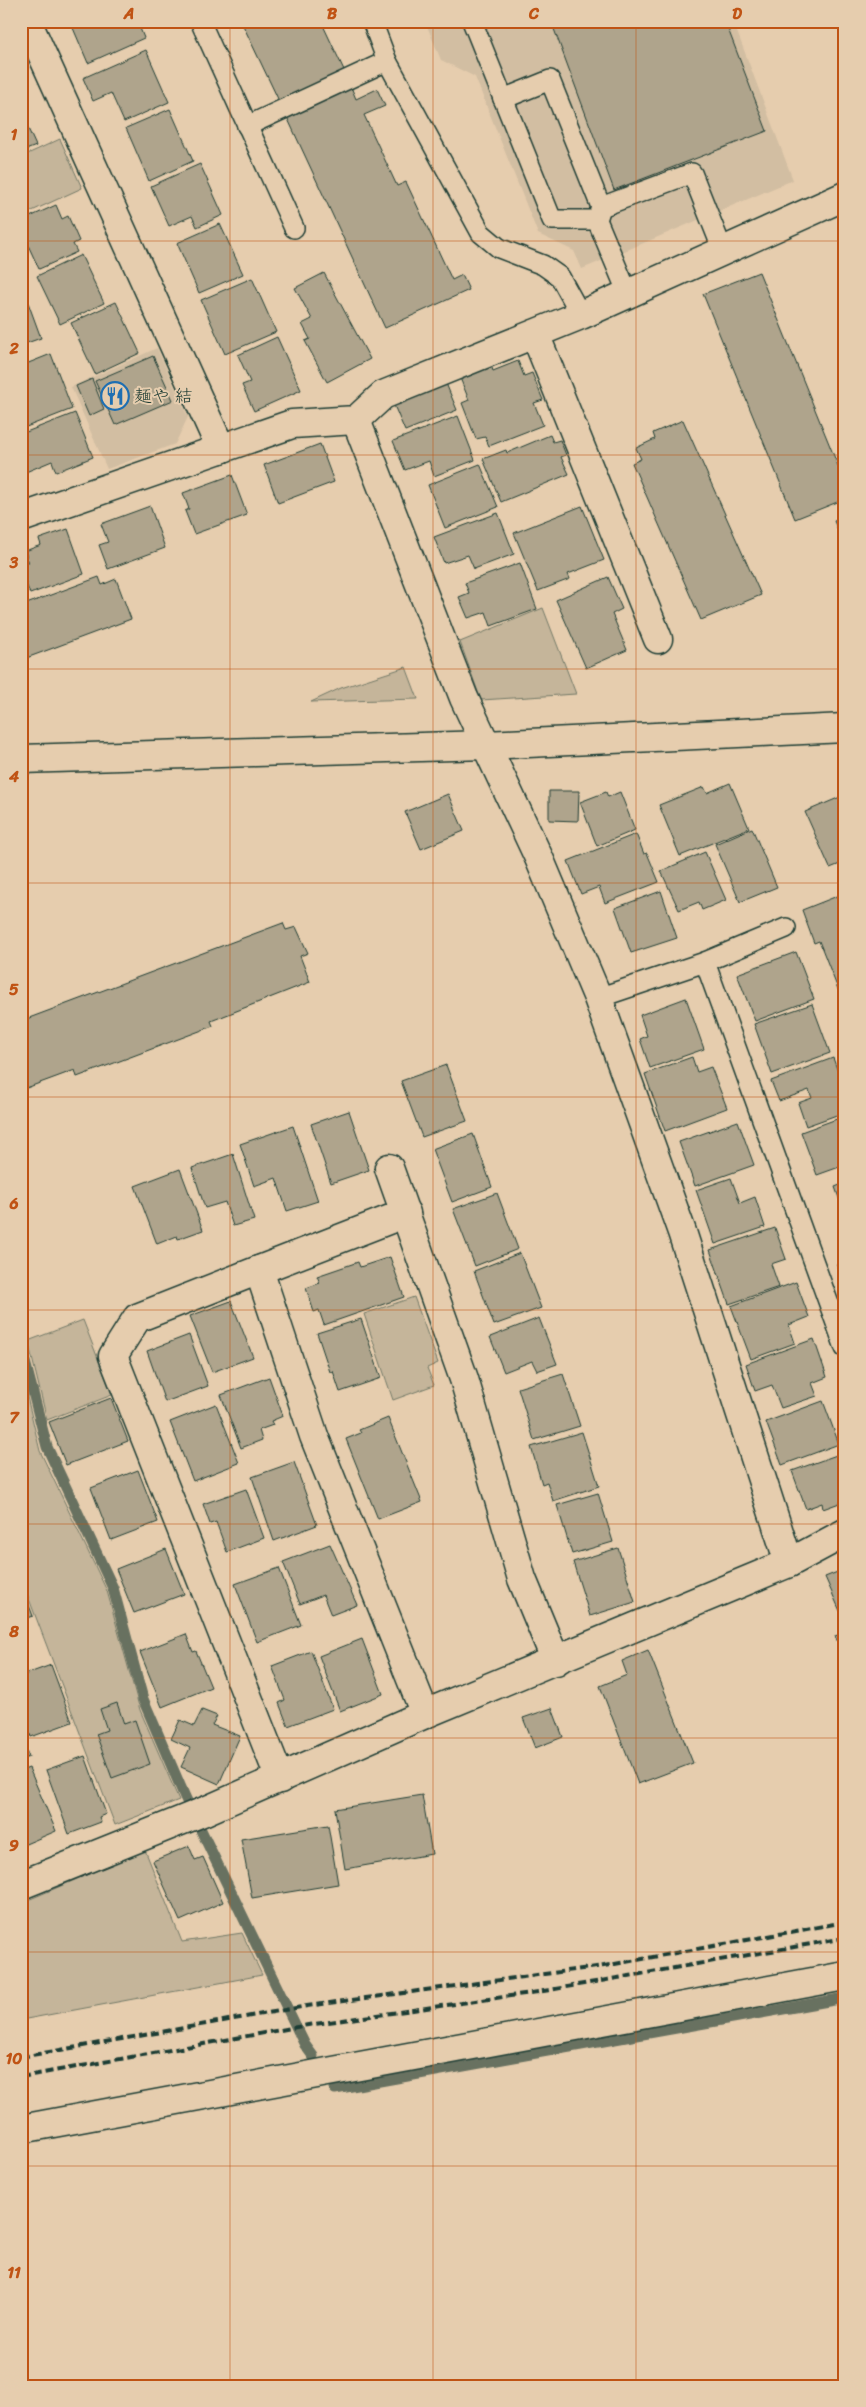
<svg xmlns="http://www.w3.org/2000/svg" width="866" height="2407" viewBox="0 0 866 2407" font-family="Sriracha,'Klee One',sans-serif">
<rect width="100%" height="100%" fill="#e6cdae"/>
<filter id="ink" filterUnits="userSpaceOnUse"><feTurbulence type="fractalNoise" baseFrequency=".02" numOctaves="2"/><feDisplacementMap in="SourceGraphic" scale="10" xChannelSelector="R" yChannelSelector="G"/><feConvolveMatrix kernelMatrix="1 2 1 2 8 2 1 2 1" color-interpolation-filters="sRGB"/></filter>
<g filter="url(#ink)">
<!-- built -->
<g fill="#d2bea2">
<path d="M425 21H733L793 180 582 269 574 251 538 234 475 77 441 60Z"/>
<path d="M157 348 188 417 175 444 107 469 71 387Z"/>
</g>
<!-- green -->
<g fill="#c5b59a" stroke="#727967">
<path d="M60 139 82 188 21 216V157Z"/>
<path d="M543 608 576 694 481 700 460 642Z"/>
<path d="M406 667 418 699 311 702 341 688Z"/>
<path d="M414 1297 438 1363 427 1368 434 1385 393 1400 364 1314Z"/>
<path d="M83 1320 112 1395 47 1420 28 1341Z"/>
<path d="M21 1372 40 1451 107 1591 140 1710 179 1800 115 1825 21 1578Z"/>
<path d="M145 1850 182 1942 242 1933 262 1975 21 2020V1903Z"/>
</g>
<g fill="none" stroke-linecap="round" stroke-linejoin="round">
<!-- stream -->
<g stroke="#677160" stroke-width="11">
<path d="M21 1346 47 1447 113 1588 143 1699 185 1797 305 2045 313 2056"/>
<path d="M335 2089 845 1998"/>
</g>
</g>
<!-- building -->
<g fill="#afa48c" stroke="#1f3d34">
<path d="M70 21H137L144 38 88 63Z"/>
<path d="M241 21H321L344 70 279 101Z"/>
<path d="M551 21H725L767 131 614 190Z"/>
<path d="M146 50 169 102 124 122 111 93 93 101 83 78Z"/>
<path d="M351 87 356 99 377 89 385 106 364 115 397 186 406 182 452 280 462 275 469 290 385 328 287 117Z"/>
<path d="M170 109 193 161 149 181 126 128Z"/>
<path d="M21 113 36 146 21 152Z"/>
<path d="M200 164 223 215 197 227 192 216 169 226 151 186Z"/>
<path d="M56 205 62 219 68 216 79 241 73 244 77 252 39 269 21 230V221Z"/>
<path d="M220 224 243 274 199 293 177 243Z"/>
<path d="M81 255 104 303 60 324 37 276Z"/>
<path d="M759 272 845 483V499L795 519 703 294Z"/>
<path d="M324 273 370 359 327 382 305 341 310 339 302 324 312 319 295 288Z"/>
<path d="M252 278 276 332 225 354 201 300Z"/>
<path d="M26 297 41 338 21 345V299Z"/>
<path d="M116 302 140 353 95 374 71 323Z"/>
<path d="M277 337 301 390 254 411 242 385 250 382 238 355Z"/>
<path d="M51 354 72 409 21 429V366Z"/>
<path d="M153 356 173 400 115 425 95 381Z"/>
<path d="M518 361 524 376 532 373 543 400 534 403 543 425 489 446 485 437 476 439 462 403 469 400 460 378 491 365 493 371Z"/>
<path d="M92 379 104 409 89 416 76 386Z"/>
<path d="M445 381 457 410 405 431 393 403Z"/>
<path d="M75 413 93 457 56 472 52 461 21 474V434Z"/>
<path d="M458 416 475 460 434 476 429 461 405 470 393 441Z"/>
<path d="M683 420 761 595 701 620 632 463 641 459 636 448 655 439 653 433Z"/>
<path d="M550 435 553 442 560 440 566 455 561 457 569 474 501 502 483 459 506 450 507 453Z"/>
<path d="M320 444 334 482 278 503 264 465Z"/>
<path d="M480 464 498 507 445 528 428 485Z"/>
<path d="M232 475 247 515 194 534 185 511 189 509 183 493Z"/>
<path d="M150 506 165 548 108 569 99 545 108 542 101 524Z"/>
<path d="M582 506 604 560 568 574 570 579 538 591 514 533Z"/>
<path d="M498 513 514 554 474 569 468 555 444 563 434 537Z"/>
<path d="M845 517V548L834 521Z"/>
<path d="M68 529 84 574 30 594 21 570V566L29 563 25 551 41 545 39 539Z"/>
<path d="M520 563 537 609 491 626 486 612 468 618 459 597 469 593 465 583Z"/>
<path d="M99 577 102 585 116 579 131 619 21 660V606Z"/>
<path d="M608 577 622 609 612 614 627 650 586 668 556 600Z"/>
<path d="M730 783 749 828 680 856 659 805 704 787 707 793Z"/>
<path d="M549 791H579L578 821 549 820Z"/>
<path d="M606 792 608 797 620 792 635 830 597 846 580 802Z"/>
<path d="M448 794 464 831 421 849 405 812Z"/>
<path d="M845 795V862L830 868 805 812Z"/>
<path d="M752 828 777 887 740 902 715 844Z"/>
<path d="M636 834 644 854 647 853 659 882 605 903 599 887 581 894 568 861Z"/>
<path d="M705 852 726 900 702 910 699 902 679 910 661 871Z"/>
<path d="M661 891 677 938 631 953 615 908Z"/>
<path d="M845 893V1007L819 941 814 943 802 910Z"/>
<path d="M283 923 286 930 296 927 308 953 300 956 310 982 211 1021 213 1026 77 1077 75 1070 21 1090V1021Z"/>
<path d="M796 952 814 999 755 1021 737 974Z"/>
<path d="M686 998 704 1049 650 1068 640 1039 647 1036 640 1015Z"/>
<path d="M812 1004 830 1053 772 1074 754 1024Z"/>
<path d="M692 1057 697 1072 711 1067 727 1108 665 1131 645 1074Z"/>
<path d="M833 1058 845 1091V1112L806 1126 798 1103 812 1098 809 1090 779 1101 771 1081Z"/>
<path d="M446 1065 467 1121 422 1137 401 1081Z"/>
<path d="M349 1111 369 1170 331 1183 311 1124Z"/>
<path d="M845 1116V1165L817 1175 801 1132Z"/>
<path d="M738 1121 754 1165 695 1186 679 1142Z"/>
<path d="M293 1126 318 1201 287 1211 276 1178 254 1186 240 1144Z"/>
<path d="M473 1134 492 1187 452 1202 432 1149Z"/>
<path d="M233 1154 254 1220 233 1226 225 1202 205 1208 192 1168Z"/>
<path d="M180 1169 203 1230 178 1239 177 1236 157 1244 135 1186Z"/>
<path d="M731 1178 740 1203 755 1197 765 1227 715 1244 696 1190Z"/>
<path d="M845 1183V1215L835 1187Z"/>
<path d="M497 1193 518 1249 475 1266 453 1209Z"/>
<path d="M775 1228 786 1259 771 1264 779 1287 729 1304 710 1250Z"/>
<path d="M520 1253 541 1308 494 1325 474 1271Z"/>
<path d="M390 1257 404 1297 324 1325 319 1310 314 1312 306 1288 320 1283 317 1276 358 1262 360 1267Z"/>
<path d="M845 1261V1284H844L837 1264Z"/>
<path d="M796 1282 809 1317 789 1325 795 1343 751 1359 731 1306Z"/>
<path d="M231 1301 253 1357 212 1372 190 1316Z"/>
<path d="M539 1318 557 1364 537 1371 532 1361 504 1372 490 1337Z"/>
<path d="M361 1319 381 1378 340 1392 333 1371 330 1372 317 1333Z"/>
<path d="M189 1335 208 1386 165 1402 147 1351Z"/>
<path d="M814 1339 827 1377 812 1383 817 1396 781 1408 772 1385 755 1391 746 1364Z"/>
<path d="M563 1374 580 1426 534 1440 518 1388Z"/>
<path d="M269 1377 283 1416 271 1421 273 1425 259 1430 262 1440 241 1448 221 1395Z"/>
<path d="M111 1398 128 1441 66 1465 49 1422Z"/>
<path d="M823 1401 839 1444 782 1465 766 1422Z"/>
<path d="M216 1404 239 1463 193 1481 170 1422Z"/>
<path d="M388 1418 422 1502 378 1519 346 1439 361 1433 359 1430Z"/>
<path d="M582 1432 599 1486 553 1501 547 1482 542 1484 531 1447Z"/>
<path d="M845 1452V1501L823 1509 822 1503 806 1509 792 1471Z"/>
<path d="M294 1462 317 1525 274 1541 252 1477Z"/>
<path d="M138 1470 158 1522 111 1540 91 1488Z"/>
<path d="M246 1489 264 1538 227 1552 216 1522 210 1524 203 1504Z"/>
<path d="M598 1493 613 1542 572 1554 557 1505Z"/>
<path d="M330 1544 357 1605 331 1615 323 1595 300 1604 283 1562Z"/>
<path d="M618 1548 635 1602 590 1616 573 1562Z"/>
<path d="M166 1549 184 1594 134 1613 116 1569Z"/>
<path d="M279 1568 301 1625 257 1642 235 1584Z"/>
<path d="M845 1569V1609L840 1611 825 1577Z"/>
<path d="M21 1584 33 1616 23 1619 25 1624 21 1625Z"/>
<path d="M845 1632V1657L835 1636Z"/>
<path d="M186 1634 193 1652 196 1651 211 1687 162 1707 140 1652Z"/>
<path d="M362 1639 383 1694 340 1711 319 1656Z"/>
<path d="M648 1650 693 1763 638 1784 600 1686 627 1675 622 1661Z"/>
<path d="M311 1651 333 1709 288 1726 279 1703 285 1700 272 1666Z"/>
<path d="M51 1665 72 1722 31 1737 21 1711V1676Z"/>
<path d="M117 1703 124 1724 135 1720 150 1764 112 1778 96 1734 107 1730 100 1709Z"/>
<path d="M552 1708 563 1737 535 1748 523 1718Z"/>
<path d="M202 1710 217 1716 212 1725 240 1736 219 1784 181 1767 190 1748 171 1739 180 1720 194 1726Z"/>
<path d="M21 1738 29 1757 21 1760Z"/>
<path d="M85 1756 106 1814 99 1817 101 1822 69 1834 46 1770Z"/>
<path d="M29 1768 56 1831 21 1846V1771Z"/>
<path d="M422 1795 432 1854 345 1869 335 1809Z"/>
<path d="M328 1825 338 1884 252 1898 241 1839Z"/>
<path d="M189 1846 195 1860 203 1857 223 1902 180 1921 153 1861Z"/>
</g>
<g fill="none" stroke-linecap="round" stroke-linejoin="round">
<defs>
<g id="service">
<path d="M200 21 294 228"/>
<path d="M372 21 387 61 481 233 499 248 543 265 560 277 581 315"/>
<path d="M472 21 552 220H597L628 294"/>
<path d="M503 99 550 80 601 207 597 220"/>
<path d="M247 126 387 61"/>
<path d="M601 207 692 173 723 251"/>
<path d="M705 962 786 928"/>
<path d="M598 998 705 962 845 1348"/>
</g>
<g id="minor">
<path d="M27 21 221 449"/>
<path d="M535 334 658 639"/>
<path d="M356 420 464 698 539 858 598 998 682 1232 789 1563 845 1533"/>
<path d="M21 518 292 424 356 420 383 395 581 315 845 196"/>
<path d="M389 1168 464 1379 522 1579 556 1661"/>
<path d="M406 1213 259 1270 314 1436 425 1714"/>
<path d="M259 1270 137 1318 113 1356 280 1779"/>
<path d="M21 1885 205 1811 425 1714 789 1563"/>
<path d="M21 2129 845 1976"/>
</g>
<path id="tertiary" d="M21 759 486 745 845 728"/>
</defs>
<!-- service casing -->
<use href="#service" stroke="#1f3d34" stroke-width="22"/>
<!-- minor casing -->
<use href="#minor" stroke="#1f3d34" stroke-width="31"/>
<!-- tertiary casing -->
<use href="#tertiary" stroke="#1f3d34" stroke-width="31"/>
<!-- service -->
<use href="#service" stroke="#e6cdae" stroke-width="19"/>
<!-- minor -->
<use href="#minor" stroke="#e6cdae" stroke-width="28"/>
<!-- tertiary -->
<use href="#tertiary" stroke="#e6cdae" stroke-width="28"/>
<!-- rail -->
<g stroke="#1f3d34" stroke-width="4" stroke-dasharray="8 4" stroke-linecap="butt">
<path d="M21 2057 307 2006 604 1966 845 1922"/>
<path d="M21 2077 308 2025 538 1992 845 1938"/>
</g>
</g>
</g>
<!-- grid -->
<path fill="none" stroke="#c05314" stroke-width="1" stroke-opacity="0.55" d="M230 21V2386M433 21V2386M636 21V2386M21 241H845M21 455H845M21 669H845M21 883H845M21 1097H845M21 1310H845M21 1524H845M21 1738H845M21 1952H845M21 2166H845"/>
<!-- icons -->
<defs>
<symbol id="restaurant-ring" viewBox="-11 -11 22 22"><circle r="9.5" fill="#e6cdae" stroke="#1f6fb2" stroke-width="1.5"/><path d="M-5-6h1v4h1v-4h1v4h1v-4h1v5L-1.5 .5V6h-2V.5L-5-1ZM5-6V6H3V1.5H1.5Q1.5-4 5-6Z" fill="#1f6fb2"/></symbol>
</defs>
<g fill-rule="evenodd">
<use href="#restaurant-ring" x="99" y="380" width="32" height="32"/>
</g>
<g text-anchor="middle" stroke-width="4" stroke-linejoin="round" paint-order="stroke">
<!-- poi labels -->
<g font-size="18" fill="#1f3d34" stroke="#e6cdae" text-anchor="start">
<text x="134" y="402">麺や 結</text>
</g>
</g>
<!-- margin -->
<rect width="866" height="2407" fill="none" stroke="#e6cdae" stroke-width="55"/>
<rect x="28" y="28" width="810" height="2352" fill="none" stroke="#c05314" stroke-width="2"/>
<g font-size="16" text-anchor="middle" font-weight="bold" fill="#c05314">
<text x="129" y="19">A</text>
<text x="332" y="19">B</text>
<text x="534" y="19">C</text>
<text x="737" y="19">D</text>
<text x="14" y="140">1</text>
<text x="14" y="354">2</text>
<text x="14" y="568">3</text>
<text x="14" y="782">4</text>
<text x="14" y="995">5</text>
<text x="14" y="1209">6</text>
<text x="14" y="1423">7</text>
<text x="14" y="1637">8</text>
<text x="14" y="1851">9</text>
<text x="14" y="2064">10</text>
<text x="14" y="2278">11</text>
</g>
</svg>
